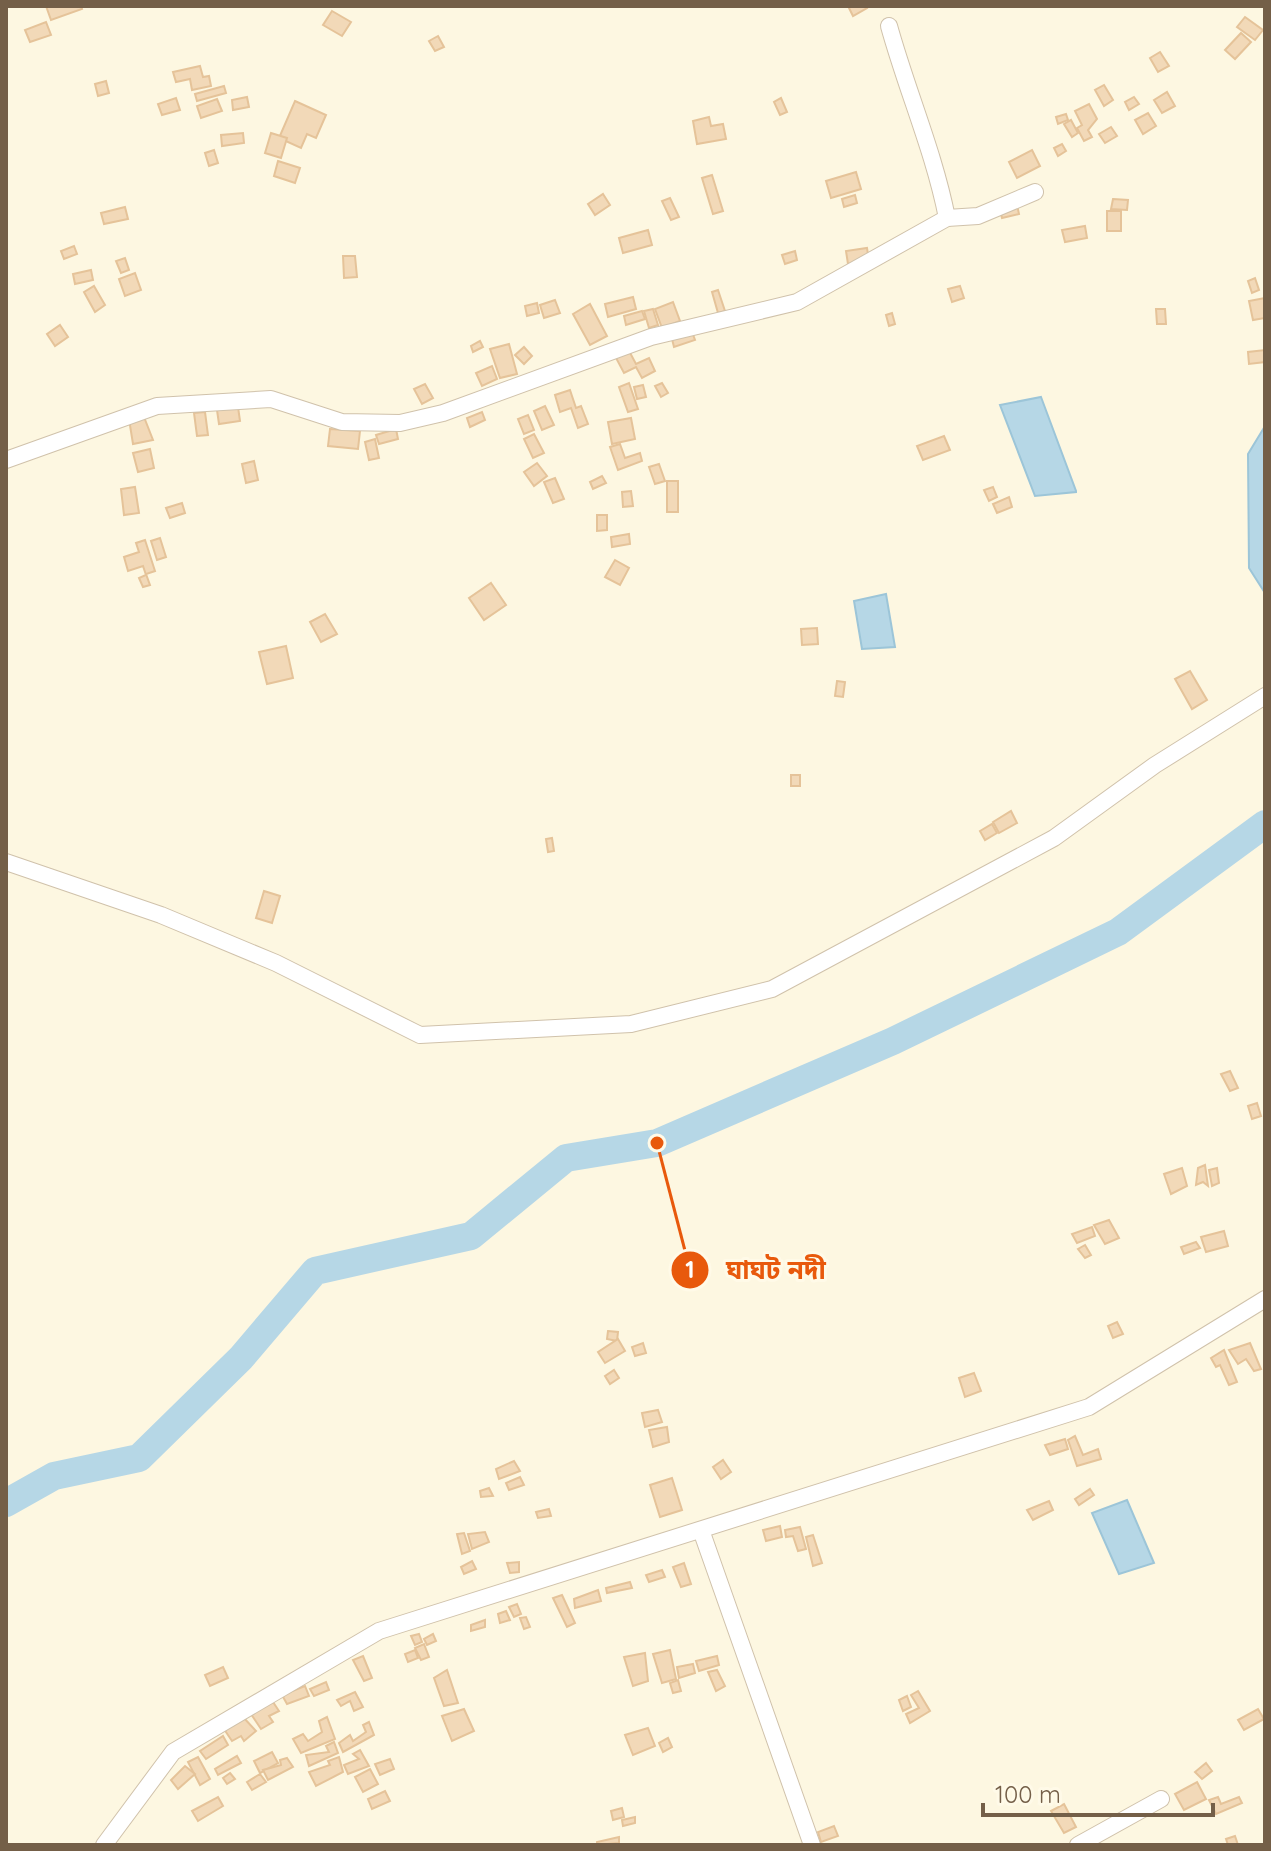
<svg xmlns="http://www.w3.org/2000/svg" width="1271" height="1851" viewBox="0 0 1271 1851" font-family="Quicksand,'Noto Sans Bengali',sans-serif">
<rect width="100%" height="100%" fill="#fdf7e1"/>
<!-- water -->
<g fill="#b6d7e6" stroke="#9cc5d8" stroke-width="2">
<path d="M1041 397 1076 491V492L1035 496 1000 405Z"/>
<path d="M1265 426V593L1249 568 1248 454Z"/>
<path d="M886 594 895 647 862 649 854 601Z"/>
<path d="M1127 1500 1154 1563 1119 1574 1092 1513Z"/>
</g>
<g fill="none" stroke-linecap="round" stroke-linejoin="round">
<!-- river -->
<path stroke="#b6d7e6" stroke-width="28" d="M6 1503 54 1476 139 1458 241 1358 315 1271 471 1236 566 1158 657 1143 893 1041 1118 932 1265 824"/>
</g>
<!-- building -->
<g fill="#f2d9b8" stroke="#e5c399" stroke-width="2">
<path d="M46 6H81L82 9 51 20Z"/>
<path d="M848 6H866L867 8 853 16Z"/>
<path d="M332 11 351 22 342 36 323 25Z"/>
<path d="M1245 17 1263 30 1255 40 1237 27Z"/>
<path d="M46 22 51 35 30 42 25 30Z"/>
<path d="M1241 33 1251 42 1235 59 1225 50Z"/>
<path d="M438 36 444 47 435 51 429 41Z"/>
<path d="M1160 52 1169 66 1158 72 1150 58Z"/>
<path d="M200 66 203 77 209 76 211 86 192 90 190 79 176 82 173 72Z"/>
<path d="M106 81 109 93 98 96 95 84Z"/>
<path d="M1104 85 1113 100 1104 106 1095 90Z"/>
<path d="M224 86 226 93 197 101 195 94Z"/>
<path d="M1167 92 1175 106 1162 113 1154 100Z"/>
<path d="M247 97 249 107 233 110 232 100Z"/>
<path d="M1134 97 1139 104 1129 110 1125 102Z"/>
<path d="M176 98 180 110 162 115 158 104Z"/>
<path d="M781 98 787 112 780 115 774 102Z"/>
<path d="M217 99 222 111 201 118 197 106Z"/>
<path d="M295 101 326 115 316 138 307 134 301 148 279 138Z"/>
<path d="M1089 104 1097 119 1088 130 1092 137 1084 141 1077 128 1082 125 1075 111Z"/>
<path d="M1148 113 1156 126 1143 134 1135 120Z"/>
<path d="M1066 114 1068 120 1058 124 1056 117Z"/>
<path d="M709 117 711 126 723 124 726 139 697 144 693 121Z"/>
<path d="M1071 120 1078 133 1072 137 1064 124Z"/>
<path d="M1111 127 1117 136 1105 143 1099 134Z"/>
<path d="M243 133 244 143 222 146 221 135Z"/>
<path d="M271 133 287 138 281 158 265 153Z"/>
<path d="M1062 144 1066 151 1058 156 1054 148Z"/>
<path d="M214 150 218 163 209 166 205 153Z"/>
<path d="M1032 150 1040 166 1017 178 1009 162Z"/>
<path d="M278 161 300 168 295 183 274 176Z"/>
<path d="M856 172 861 189 831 198 826 181Z"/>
<path d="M712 175 723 211 713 214 702 178Z"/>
<path d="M603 194 610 205 595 215 588 204Z"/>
<path d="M855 195 857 203 844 207 842 199Z"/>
<path d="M670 198 679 217 671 220 662 201Z"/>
<path d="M1113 199 1128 200 1127 210 1111 209Z"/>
<path d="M1017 205 1019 214 1002 218 1000 210Z"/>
<path d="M125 207 128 219 104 224 101 213Z"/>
<rect x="1107" y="211" width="14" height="20"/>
<path d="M1085 226 1087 238 1065 242 1062 230Z"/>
<path d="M648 230 652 245 623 253 619 238Z"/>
<path d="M74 246 77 254 64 259 61 251Z"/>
<path d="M867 248 869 261 848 264 846 251Z"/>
<path d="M795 251 797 260 785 264 782 255Z"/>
<path d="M343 256H355L357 277 344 278Z"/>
<path d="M125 258 129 270 121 273 116 261Z"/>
<path d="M91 270 93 280 75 284 73 274Z"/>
<path d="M135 273 141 290 125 296 119 279Z"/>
<path d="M1255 278 1259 290 1252 293 1248 281Z"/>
<path d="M94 286 105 305 95 312 84 292Z"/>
<path d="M960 286 964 298 952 302 948 289Z"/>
<path d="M718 290 725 311 718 313 712 292Z"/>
<path d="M633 297 636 309 608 317 605 304Z"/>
<path d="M1265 298V318L1253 320 1249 301Z"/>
<path d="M555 300 560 313 544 318 540 305Z"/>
<path d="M673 302 680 321 662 328 655 309Z"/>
<path d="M537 303 539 313 527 316 525 306Z"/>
<path d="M590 304 607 336 590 345 573 314Z"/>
<path d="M653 309 658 325 649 328 644 311Z"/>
<path d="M1156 309H1165L1166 324H1157Z"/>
<path d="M642 311 645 319 626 325 624 316Z"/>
<path d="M892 313 895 324 889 326 886 315Z"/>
<path d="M60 325 68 337 55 346 47 334Z"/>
<path d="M691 329 695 340 674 347 671 335Z"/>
<path d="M480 341 483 347 473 352 471 346Z"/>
<path d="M509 344 517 374 500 378 490 349Z"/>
<path d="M524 347 532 356 524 364 515 355Z"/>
<path d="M628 349 636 364 649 358 655 371 642 378 636 367 624 373 615 356Z"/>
<path d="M1265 350V362L1249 364 1248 352Z"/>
<path d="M492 366 497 379 482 386 476 373Z"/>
<path d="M629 383 638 409 628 412 619 387Z"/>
<path d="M662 383 668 393 661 397 655 386Z"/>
<path d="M425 384 433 398 422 404 414 389Z"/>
<path d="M643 385 646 397 637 399 634 387Z"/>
<path d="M570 390 576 408 581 406 588 424 578 428 571 408 560 412 555 395Z"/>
<path d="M545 406 554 425 542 430 534 411Z"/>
<path d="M238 407 240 421 219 424 217 410Z"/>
<path d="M205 412 208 435 197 436 194 413Z"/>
<path d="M482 412 485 420 470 427 467 418Z"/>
<path d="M528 415 534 430 524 434 518 419Z"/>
<path d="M144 417 153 440 133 444 129 419Z"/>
<path d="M631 418 635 439 612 444 608 422Z"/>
<path d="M330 429 360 431 358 449 328 446Z"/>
<path d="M396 429 398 439 379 444 376 435Z"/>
<path d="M534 434 544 453 533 458 524 439Z"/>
<path d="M944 436 950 450 923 460 917 446Z"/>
<path d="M375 439 379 458 369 460 365 442Z"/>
<path d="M620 444 625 458 640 453 642 461 618 470 610 447Z"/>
<path d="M150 449 154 468 138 472 133 453Z"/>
<path d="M254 461 258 480 246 483 242 464Z"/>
<path d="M537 463 547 476 534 486 524 472Z"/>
<path d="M659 464 665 481 655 484 649 467Z"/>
<path d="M602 476 606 483 593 489 590 482Z"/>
<path d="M555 478 564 499 553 503 544 482Z"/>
<rect x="667" y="481" width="11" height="31"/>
<path d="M135 487 139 513 124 515 121 489Z"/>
<path d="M993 487 997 497 989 501 984 490Z"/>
<path d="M631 491 633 506 623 507 622 492Z"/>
<path d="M1009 497 1012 507 997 513 993 504Z"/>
<path d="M182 503 185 513 170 518 166 508Z"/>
<path d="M597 515H607V530L597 531Z"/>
<path d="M629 534 630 544 612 547 611 537Z"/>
<path d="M160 538 166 557 157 560 151 541Z"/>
<path d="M145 540 155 571 146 574 150 585 143 587 139 578 146 575 143 566 128 571 124 557 139 552 136 543Z"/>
<path d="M615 560 629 568 620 585 605 577Z"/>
<path d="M491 583 506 605 484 620 469 598Z"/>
<path d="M325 614 337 634 321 642 310 622Z"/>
<path d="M817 628 818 644 802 645 801 629Z"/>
<path d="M286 646 293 678 267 684 259 652Z"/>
<path d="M1190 671 1207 700 1192 709 1175 679Z"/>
<path d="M837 681 845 682 843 697 835 696Z"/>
<rect x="791" y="775" width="9" height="11"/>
<path d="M1011 811 1017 823 999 833 993 822Z"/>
<path d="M992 824 997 833 985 840 980 831Z"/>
<path d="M552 838 554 851 548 852 546 839Z"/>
<path d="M264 891 280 896 272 923 256 918Z"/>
<path d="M1230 1071 1238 1088 1230 1091 1221 1074Z"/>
<path d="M1257 1103 1261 1116 1252 1119 1248 1106Z"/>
<path d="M1205 1165 1208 1186 1203 1182 1196 1185 1198 1168Z"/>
<path d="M1182 1168 1187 1186 1171 1194 1164 1174Z"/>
<path d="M1217 1168 1219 1183 1212 1186 1209 1170Z"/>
<path d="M1109 1220 1119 1238 1105 1244 1094 1225Z"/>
<path d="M1092 1227 1095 1236 1077 1243 1072 1234Z"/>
<path d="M1224 1231 1228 1246 1206 1252 1201 1237Z"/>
<path d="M1196 1242 1200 1248 1184 1254 1181 1247Z"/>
<path d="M1085 1245 1091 1255 1085 1258 1078 1249Z"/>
<path d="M1117 1322 1123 1334 1113 1338 1108 1326Z"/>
<path d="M608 1331 618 1332 617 1341 607 1339Z"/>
<path d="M618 1339 625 1351 605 1363 598 1352Z"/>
<path d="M643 1343 646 1353 635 1356 632 1347Z"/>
<path d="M1250 1343 1261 1369 1254 1371 1246 1359 1238 1364 1229 1350Z"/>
<path d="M1224 1350 1237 1382 1229 1385 1220 1365 1216 1367 1211 1358Z"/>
<path d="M614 1370 619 1378 610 1384 605 1376Z"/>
<path d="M974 1373 981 1391 965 1397 959 1378Z"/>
<path d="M658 1410 662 1422 645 1427 642 1413Z"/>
<path d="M667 1427 669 1442 653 1447 649 1430Z"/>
<path d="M1075 1436 1083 1455 1098 1449 1101 1459 1077 1466 1068 1440Z"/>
<path d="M1065 1439 1068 1449 1050 1455 1045 1445Z"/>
<path d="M723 1460 731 1472 721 1479 713 1467Z"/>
<path d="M514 1461 520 1471 499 1479 496 1469Z"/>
<path d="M520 1477 524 1485 509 1490 506 1483Z"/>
<path d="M672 1478 682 1510 660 1517 650 1485Z"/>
<path d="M489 1488 493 1496 481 1497 480 1491Z"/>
<path d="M1090 1489 1094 1495 1079 1505 1075 1499Z"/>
<path d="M1049 1501 1053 1510 1033 1520 1027 1510Z"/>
<path d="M549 1509 551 1516 538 1518 536 1512Z"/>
<path d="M780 1526 782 1537 766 1541 763 1530Z"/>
<path d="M800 1527 806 1549 798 1551 793 1536 786 1537 785 1530Z"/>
<path d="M485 1532 489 1542 472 1549 468 1534Z"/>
<path d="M464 1533 470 1551 462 1554 457 1534Z"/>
<path d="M813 1535 822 1563 813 1566 806 1537Z"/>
<path d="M472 1561 476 1569 464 1574 461 1567Z"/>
<path d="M519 1562V1572L510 1573 507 1563Z"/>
<path d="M684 1563 691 1584 681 1587 673 1567Z"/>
<path d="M662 1570 665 1577 649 1582 646 1575Z"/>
<path d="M630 1582 632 1588 607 1593 606 1588Z"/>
<path d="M598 1590 601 1601 575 1608 574 1599Z"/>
<path d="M562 1595 575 1623 567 1627 553 1598Z"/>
<path d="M517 1604 521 1614 514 1617 509 1607Z"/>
<path d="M506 1611 510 1620 500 1623 498 1614Z"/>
<path d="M526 1617 530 1627 524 1629 520 1618Z"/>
<path d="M485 1620V1627L471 1631V1625Z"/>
<path d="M419 1634 422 1642 415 1645 411 1636Z"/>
<path d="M433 1634 436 1641 427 1645 424 1639Z"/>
<path d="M424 1644 429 1657 421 1660 415 1648Z"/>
<path d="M415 1650 418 1658 408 1662 405 1654Z"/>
<path d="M670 1650 676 1679 662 1683 653 1654Z"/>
<path d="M645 1653 648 1681 633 1686 624 1657Z"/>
<path d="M363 1656 372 1678 364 1681 353 1660Z"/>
<path d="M717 1656 719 1665 699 1671 696 1661Z"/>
<path d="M693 1664 695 1673 679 1678 677 1667Z"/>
<path d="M223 1667 228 1678 210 1686 205 1675Z"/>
<path d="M447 1670 458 1703 444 1706 434 1678Z"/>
<path d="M717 1670 725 1686 716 1691 708 1672Z"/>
<path d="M678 1680 681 1691 673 1693 670 1683Z"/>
<path d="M326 1682 329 1690 314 1696 310 1689Z"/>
<path d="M305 1686 309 1696 287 1704 282 1695Z"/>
<path d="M918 1691 930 1711 910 1723 906 1714 919 1708 911 1695Z"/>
<path d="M355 1692 363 1707 354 1711 350 1701 341 1706 337 1700Z"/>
<path d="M907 1696 911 1707 903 1711 899 1700Z"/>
<path d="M273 1702 279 1711 269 1716 273 1722 261 1729 251 1714Z"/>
<path d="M464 1709 474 1731 452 1741 442 1716Z"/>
<path d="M1258 1709 1264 1719 1244 1730 1238 1720Z"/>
<path d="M243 1717 256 1731 244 1741 241 1736 232 1741 224 1729Z"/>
<path d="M327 1717 335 1739 301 1753 293 1739 303 1734 308 1741 322 1732 319 1721Z"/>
<path d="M369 1722 374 1735 343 1752 339 1743 350 1735 353 1741 366 1732 363 1725Z"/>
<path d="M648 1728 655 1746 633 1755 625 1735Z"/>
<path d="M223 1736 228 1745 206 1759 200 1751Z"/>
<path d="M668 1738 672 1747 663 1752 659 1743Z"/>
<path d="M334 1742 338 1753 309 1766 306 1755 329 1752 326 1746Z"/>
<path d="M360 1750 369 1766 348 1774 344 1765 359 1759 353 1754Z"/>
<path d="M272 1752 278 1763 260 1773 254 1761Z"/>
<path d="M237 1756 241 1763 218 1775 215 1769Z"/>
<path d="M198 1757 210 1779 200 1785 188 1762Z"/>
<path d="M339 1757 343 1772 316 1786 309 1772 330 1765 328 1761Z"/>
<path d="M287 1758 293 1767 268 1780 263 1770 281 1765 280 1760Z"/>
<path d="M390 1759 394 1769 380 1775 375 1764Z"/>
<path d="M1206 1763 1212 1771 1202 1779 1195 1772Z"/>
<path d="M185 1766 195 1774 178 1789 171 1780Z"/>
<path d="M370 1769 378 1784 363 1792 355 1777Z"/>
<path d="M230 1773 235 1779 227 1784 223 1778Z"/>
<path d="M260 1774 266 1782 252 1790 247 1782Z"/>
<path d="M1197 1782 1206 1799 1184 1810 1175 1794Z"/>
<path d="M385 1791 390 1801 372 1809 368 1799Z"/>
<path d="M218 1797 223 1806 198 1821 192 1811Z"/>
<path d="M1218 1797 1221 1804 1239 1797 1242 1803 1216 1814 1209 1800Z"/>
<path d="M1064 1804 1076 1827 1064 1833 1051 1811Z"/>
<path d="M622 1808 624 1817 613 1820 611 1811Z"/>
<path d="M635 1817V1823L623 1826 622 1820Z"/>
<path d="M834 1826 838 1836 821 1842 818 1832Z"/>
<path d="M1235 1836 1238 1845H1228L1226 1839Z"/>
<path d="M619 1837V1843L597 1845V1842Z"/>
</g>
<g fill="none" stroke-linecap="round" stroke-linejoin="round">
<defs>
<g id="street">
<path d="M889 26C907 91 934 152 947 218"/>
<path d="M6 460 157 406 271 399 342 422 400 423 443 413 651 337 797 302 947 218 978 216 1035 192"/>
<path d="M6 862 161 915 276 963 420 1035 631 1024 772 989 1054 838 1155 765 1265 696"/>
<path d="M701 1530 812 1845"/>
<path d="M104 1845 173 1752 379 1631 1089 1407 1265 1299"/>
<path d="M1078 1845 1161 1799"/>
</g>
</defs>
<!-- street casing -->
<use href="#street" stroke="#d0c2ab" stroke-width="18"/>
<!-- street -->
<use href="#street" stroke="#fff" stroke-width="16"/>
</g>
<!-- callouts -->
<path fill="none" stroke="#e8590c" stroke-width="3" d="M657 1143L690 1270"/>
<g fill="#e8590c" stroke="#fffae8" stroke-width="3">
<circle cx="657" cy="1143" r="8"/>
<circle cx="690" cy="1270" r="20"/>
</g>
<g font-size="24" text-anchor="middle" font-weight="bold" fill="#fff">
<text x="690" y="1278">1</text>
</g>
<g font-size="26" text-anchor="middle" font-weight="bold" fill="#e8590c" stroke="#fffae8" stroke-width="6" stroke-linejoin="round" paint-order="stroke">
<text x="776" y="1279">ঘাঘট নদী</text>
</g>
<!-- border -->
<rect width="1271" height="1851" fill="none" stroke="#745f48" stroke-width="16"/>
<!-- scale -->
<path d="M983 1803v12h230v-12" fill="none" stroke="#745f48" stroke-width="4"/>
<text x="995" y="1803" font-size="24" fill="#745f48" stroke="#fffae8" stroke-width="6" paint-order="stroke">100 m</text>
</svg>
